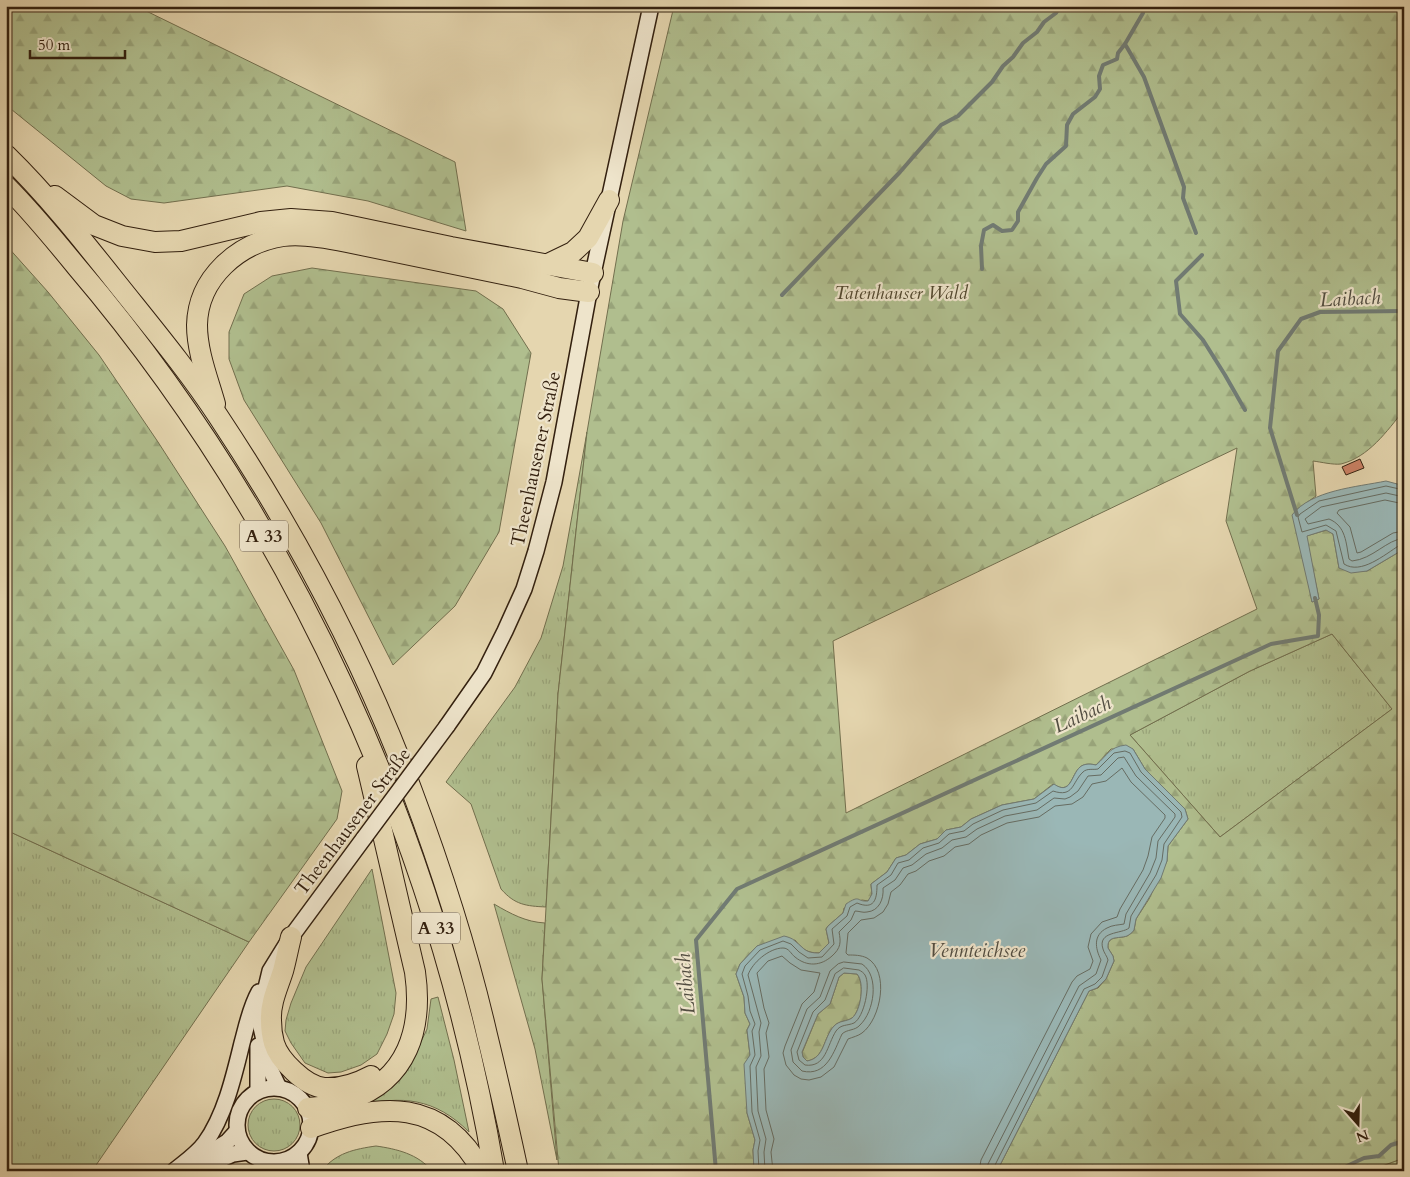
<svg xmlns="http://www.w3.org/2000/svg" width="1410" height="1177" viewBox="0 0 1410 1177" font-family="Cardo,serif">
<defs>
<pattern id="grass-tufts" width="24" height="20" patternUnits="userSpaceOnUse" patternTransform="scale(1.25)"><rect width="24" height="20" fill="#b0be8e"/><path d="M3 7l-1-3M5 7V3M7 7l1-3M15 17l-1-3M17 17v-4M19 17l1-3" fill="none" stroke="#98a379"/></pattern>
<pattern id="forest-firs" width="22" height="20" patternUnits="userSpaceOnUse" patternTransform="scale(1.25)"><rect width="22" height="20" fill="#b0be8e"/><path d="M5 1l3.5 6h-7zM16 11l3.5 6h-7z" fill="#98a379"/></pattern>
</defs>
<rect width="100%" height="100%" fill="#e5d6af"/>
<filter id="stains"><feTurbulence type="fractalNoise" baseFrequency=".004" numOctaves="4"/><feColorMatrix values="0 0 0 0 .2 0 0 0 0 .09 0 0 0 0 .02 0 0 0 .5 -.17"/></filter>
<radialGradient id="worn" r=".72"><stop offset=".6" stop-color="#630" stop-opacity="0"/><stop offset="1" stop-color="#630" stop-opacity=".3"/></radialGradient>
<!-- grass -->
<g fill="url(#grass-tufts)" stroke="#726f4e">
<path d="M587 432 558 694 546 907C526 906 515 905 501 889L471 804 446 782 515 687 541 638 563 566Z"/>
<path d="M1332 634 1392 709 1220 837 1130 735 1250 671Z"/>
<path d="M6 830 249 942 92 1171H6Z"/>
<path d="M372 869 396 993 394 1014 387 1034 377 1054 361 1065 341 1072 328 1073 305 1063 291 1043 285 1031 286 1020 291 1003 306 967Z"/>
<path d="M494 904C511 914 526 922 545 923L542 979 557 1160 535 1049Z"/>
<path d="M438 997 454 1060 469 1132C435 1098 402 1095 357 1106L413 1059 427 1029 431 999Z"/>
<circle cx="274" cy="1125" r="26"/>
<path d="M376 1146C397 1149 418 1154 432 1171H322C335 1153 355 1149 376 1146Z"/>
<path d="M1404 1158V1171H1368Z"/>
</g>
<!-- forest -->
<g fill="url(#forest-firs)" stroke="#726f4e" fill-rule="evenodd">
<path d="M6 6H136L455 162 466 231 368 201 287 186 164 203 131 199 106 186 6 105Z"/>
<path d="M674 6H1404V410C1387 431 1369 457 1341 464 1333 465 1321 462 1313 461L1316 496 1296 510 1312 602 1319 599 1306 536 1327 530 1333 534 1339 568 1367 571 1404 549V1158L1368 1171H997L1089 991 1098 988 1106 979 1114 961 1113 956 1108 948C1107 935 1118 939 1127 936 1129 935 1133 932 1134 930L1136 919 1149 899 1167 861 1168 846 1188 819 1185 809 1145 769 1133 749H1111L1096 765C1091 764 1085 763 1080 767 1071 775 1071 796 1053 784L1034 799 1002 805 971 819 961 827 946 830 937 839 920 844 906 855 896 858 887 872 871 884C871 891 874 895 868 901L862 900 844 908 843 913 828 926 826 929 829 943 819 953C807 953 802 949 795 940L757 946 740 964 736 974 744 997 745 1013 750 1024 747 1030 750 1055 747 1113 755 1140 753 1150 754 1171H559L542 979 558 694 587 432 623 221ZM1237 448 1226 521 1257 609 846 813 833 641ZM1332 634 1392 709 1220 837 1130 735 1250 671Z"/>
<path d="M6 245 48 292 99 355 158 442 225 546 294 670 342 791 337 819 249 942 6 830Z"/>
<path d="M312 268 476 291 503 309 531 353 499 532 455 606 393 665 321 523 244 400 229 359V332L244 294 272 276Z"/>
<path d="M844 973 857 974C865 983 861 1011 852 1018 846 1022 840 1020 834 1026 823 1038 825 1058 807 1061L803 1057 802 1053 818 1014 830 1004 839 977Z"/>
</g>
<!-- water -->
<g fill="#9ab7b6" stroke="#717b73" fill-rule="evenodd">
<path d="M1386 481 1401 485 1404 489V549L1367 571 1351 573 1339 568 1333 534 1326 530 1307 536 1319 599 1312 602 1292 515C1311 490 1357 487 1386 481Z"/>
<path d="M1126 745 1133 749 1145 769 1185 809 1188 819 1168 846 1167 861 1161 878 1136 919 1134 930C1133 932 1129 935 1127 936 1118 939 1107 935 1108 948L1113 956 1114 961 1106 979 1097 988 1089 991 997 1171H754L753 1150 755 1140 747 1113 744 1064 750 1055 747 1030 750 1024 745 1013 744 997 736 974 740 964 757 946 784 936C788 937 792 938 795 941 805 949 805 953 819 953L829 943 826 929 828 926 843 913 846 904C861 894 856 902 868 901L872 894 871 884 887 872 896 858 906 855 920 844 937 839 946 830 961 827 971 819 1002 805 1034 799 1054 784C1071 796 1071 775 1080 767 1085 763 1091 764 1096 765 1108 755 1109 747 1126 745ZM844 973 857 974C865 982 861 1011 852 1018 846 1022 840 1020 834 1026 823 1038 825 1058 807 1061L803 1057 802 1052 818 1014 830 1004 839 977Z"/>
</g>
<g fill="none" stroke-linecap="round" stroke-linejoin="round">
<!-- shore -->
<g stroke="#666c62" stroke-width="1">
<path d="M1404 490 1386 486 1319 501 1300 514 1298 517 1302 532 1326 525 1336 531 1344 564C1361 575 1384 555 1400 545H1404"/>
<path d="M1404 497 1386 493 1321 507 1305 519 1308 524 1329 519C1346 526 1346 543 1349 559L1352 561C1373 559 1386 540 1404 538"/>
<path d="M1404 504 1385 500 1339 510 1337 513 1350 527 1357 553 1361 552 1393 533 1404 531"/>
<path d="M844 962 862 964C880 976 874 1012 860 1025 855 1031 847 1029 842 1034 834 1051 827 1077 802 1071L793 1062 791 1050 807 1009 820 997 830 971 838 964Z"/>
<path d="M844 968 859 970C861 971 864 973 865 975 871 985 864 1017 854 1023 847 1026 841 1024 836 1031 827 1045 826 1068 805 1065L799 1060 797 1052 813 1012 825 1000 835 974Z"/>
<path d="M759 1171 758 1151 760 1140 752 1112 750 1066 755 1055 752 1031 755 1024 750 1011 748 996 742 974 745 966 760 950 783 941 791 944 799 952 808 958 822 957 834 944 832 929 847 916 850 907 857 903C874 910 877 900 877 885L891 875 898 863 909 860 923 848 939 843 949 834 964 831 973 824 1003 810 1036 803 1053 791C1074 798 1072 782 1083 772 1087 768 1093 770 1098 769L1114 753 1125 751 1130 753 1141 772 1181 812 1182 817 1164 844 1162 860 1156 875 1131 916 1129 928C1122 934 1097 931 1103 949 1104 953 1107 956 1108 960L1102 977 1095 984 1084 989 994 1167 993 1171"/>
<path d="M765 1171 764 1152 766 1139 758 1111 756 1067 761 1056 759 1032 761 1023 748 975C752 963 769 948 783 948 789 948 791 954 795 957 807 967 821 966 832 956 841 948 841 942 839 932L851 920 855 911C859 911 863 913 867 912 879 911 884 899 883 888L895 880 903 868 912 865 926 854 942 848 952 840 966 837 977 829 1005 816 1037 810 1054 798 1065 799 1070 797 1078 791 1088 776 1101 775 1118 758 1124 757 1136 776 1175 814V817L1158 841 1156 858 1150 873 1126 914 1124 924C1119 925 1112 925 1107 928 1093 935 1095 948 1101 960L1096 974 1079 986 988 1164 987 1171"/>
<path d="M773 1171 771 1152 774 1139 766 1110 764 1069 769 1057 766 1033 769 1023 764 1008 757 973 768 961 782 956 790 963 801 970 820 973 814 992 802 1004 785 1046 783 1053 786 1065 794 1075 801 1079 809 1080 821 1077 834 1067 848 1039C853 1037 858 1036 862 1033 881 1019 890 971 867 958 861 955 854 955 848 955L846 953 848 933 861 920 874 918 883 912 888 904 891 892 900 885 908 874 916 871 929 861 944 856 955 847 969 844 981 835 1007 823 1039 817 1055 806 1072 804 1083 797 1092 784 1106 781 1122 768 1131 782 1165 815V818L1152 837 1148 856 1143 870 1120 909 1117 917 1102 922 1091 934 1088 947 1093 961 1090 969 1077 976 1072 982 981 1160 979 1171"/>
</g>
<!-- stream -->
<g stroke="#717b73" stroke-width="4">
<path d="M1144 6 1143 13 1125 44 1144 77 1184 187 1183 198 1196 233"/>
<path d="M1202 255 1176 281 1180 314 1203 340 1225 375 1245 410"/>
<path d="M982 269 981 246 984 230 993 225 1002 231 1012 230 1018 221V212L1037 178 1046 164 1066 146 1067 125 1073 114 1095 97 1100 89 1099 76 1103 65 1117 59 1118 53 1125 44"/>
<path d="M782 295 900 172 941 125 958 116 992 82 1003 66 1013 57 1023 43 1037 32 1044 22 1056 13 1060 6"/>
<path d="M1297 515 1270 428 1278 351 1301 319 1320 312 1404 311"/>
<path d="M716 1171 696 940 737 889 1271 644 1318 636 1319 615 1315 598"/>
<path d="M1342 1171 1347 1166 1364 1158 1379 1156 1391 1145 1404 1141"/>
</g>
</g>
<!-- building -->
<path fill="#cd8266" stroke="#33200f" d="M1360 459 1364 468 1346 475 1342 467Z"/>
<g fill="none" stroke-linecap="round" stroke-linejoin="round">
<defs>
<g id="secondary">
<path d="M447 726 484 673 505 631 524 589 536 551 554 482 589 292 651 6"/>
<path d="M258 1046V1091"/>
<circle cx="274" cy="1125" r="37"/>
<path d="M279 1088 271 1071 261 1027 260 1013 270 971 291 937 364 838"/>
<path d="M299 1153 302 1171"/>
<path d="M196 1161 227 1142 237 1131"/>
<path d="M174 1171C185 1162 197 1154 205 1143 225 1115 234 1076 242 1043 247 1025 250 1008 259 992"/>
<path d="M195 1171 233 1154 247 1152"/>
</g>
<g id="highway">
<path d="M6 155C46 194 81 238 116 282 151 326 187 369 218 416 295 532 363 660 412 791 442 871 468 952 487 1035 498 1080 508 1125 518 1171"/>
<path d="M6 186C31 211 54 239 76 266 292 519 439 843 494 1171"/>
<path d="M55 196 94 225 122 236 155 242 181 241 261 222 291 219 332 222 451 247 593 273"/>
<path d="M546 265 573 252 588 238 609 200"/>
<path d="M215 404C208 379 197 352 197 325 198 278 238 243 283 236 302 233 328 238 347 242L522 278 559 288 589 292"/>
<path d="M291 937C288 949 286 960 283 971 278 987 270 1003 271 1020 271 1027 272 1036 274 1043 279 1060 305 1086 324 1088 341 1089 356 1084 371 1076"/>
<path d="M308 1108C322 1107 336 1105 349 1100 408 1080 423 1028 415 972L367 766"/>
<path d="M311 1128C381 1102 442 1098 482 1171"/>
</g>
</defs>
<!-- secondary casing -->
<use href="#secondary" stroke="#33200f" stroke-width="18"/>
<!-- highway casing -->
<use href="#highway" stroke="#33200f" stroke-width="22"/>
<!-- secondary -->
<use href="#secondary" stroke="#eee4cb" stroke-width="15"/>
<!-- highway -->
<use href="#highway" stroke="#e5d6af" stroke-width="20"/>
<defs>
<path id="secondary-bridge" d="M364 838 447 726"/>
</defs>
<!-- secondary-bridge casing -->
<use href="#secondary-bridge" stroke="#33200f" stroke-width="18" stroke-linecap="butt"/>
<!-- secondary-bridge -->
<use href="#secondary-bridge" stroke="#eee4cb" stroke-width="15"/>
</g>
<g text-anchor="middle" stroke-width="4.5" stroke-linejoin="round" paint-order="stroke">
<!-- shield labels -->
<g fill="#eee4cb" stroke="#6b5b47" stroke-width="1">
<rect x="240" y="520.5" width="48" height="31" rx="4"/>
<rect x="412" y="912.5" width="48" height="31" rx="4"/>
</g>
<g font-size="18" font-weight="bold" fill="#33200f">
<text x="264" y="542">A 33</text>
<text x="436" y="934">A 33</text>
</g>
<!-- park labels -->
<g font-size="19" font-style="italic" fill="#52482f" stroke="#eee4cb">
<text x="901" y="299">Tatenhauser Wald</text>
</g>
<!-- street labels -->
<g font-size="19" fill="#33200f" stroke="#eee4cb">
<text transform="translate(535 459) rotate(-78)" y="7">Theenhausener Straße</text>
<text transform="translate(352 821) rotate(-53)" y="7">Theenhausener Straße</text>
</g>
<!-- water labels -->
<g font-size="20" font-style="italic" fill="#524d41" stroke="#eee4cb">
<text transform="translate(1350 298) rotate(-3)" y="7">Laibach</text>
<text transform="translate(1082 714) rotate(-25)" y="7">Laibach</text>
<text x="977" y="957">Vennteichsee</text>
<text transform="translate(685 984) rotate(-95)" y="7">Laibach</text>
</g>
</g>
<!-- margin -->
<rect width="1410" height="1177" fill="none" stroke="#e5d6af" stroke-width="25"/>
<rect x="8" y="8" width="1395" height="1162" fill="none" stroke="#33200f" stroke-width="2.5"/>
<rect x="12" y="12" width="1385" height="1152" fill="none" stroke="#33200f"/>
<!-- north arrow -->
<g transform="translate(1358 1124) rotate(160)" stroke="#eee4cb" stroke-width="4" paint-order="stroke">
<path d="M0-4L9 19L0 12L-9 19Z" fill="#33200f"/>
<text y="-8" font-size="14" font-weight="bold" text-anchor="middle" fill="#33200f">N</text>
</g>
<!-- scale -->
<path d="M30 50v8h95v-8" fill="none" stroke="#33200f" stroke-width="2.5"/>
<text x="38" y="50" font-size="15" fill="#33200f" stroke="#eee4cb" stroke-width="4" paint-order="stroke">50 m</text>
<rect width="100%" height="100%" filter="url(#stains)"/>
<rect width="100%" height="100%" fill="url(#worn)"/>
</svg>
